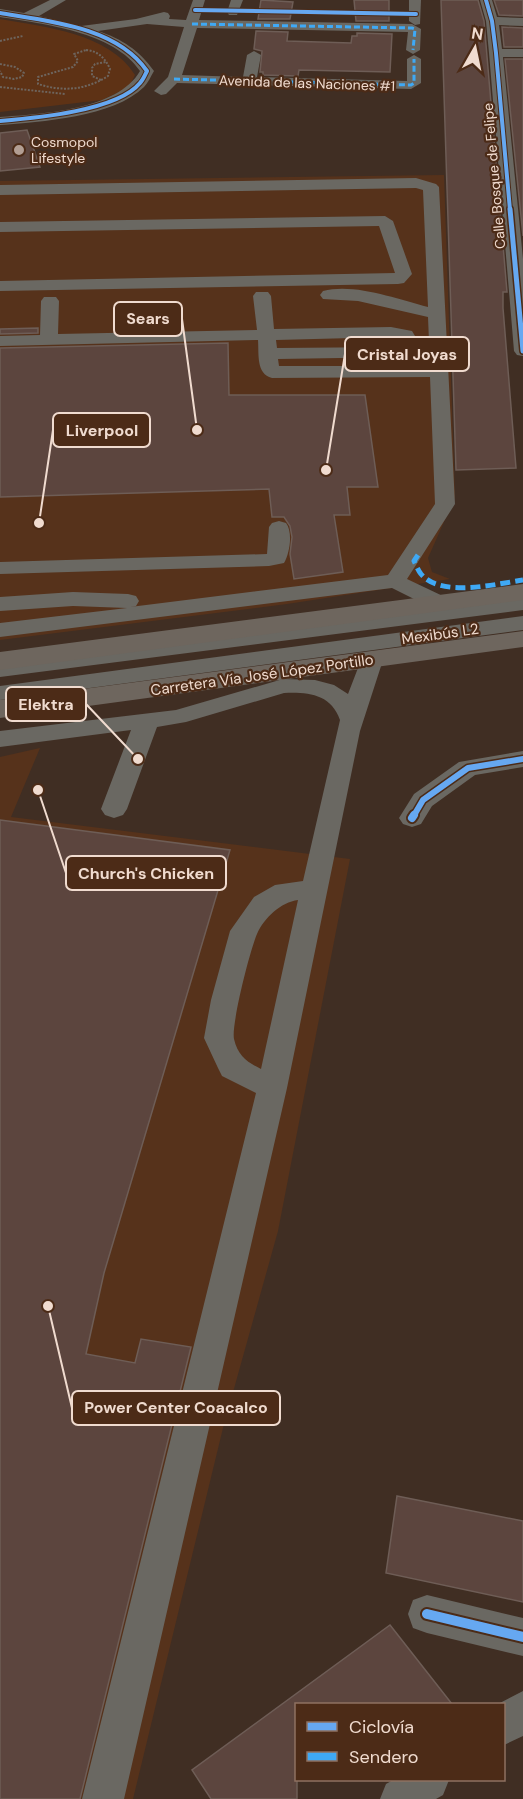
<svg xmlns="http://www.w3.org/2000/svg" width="523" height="1799" viewBox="0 0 523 1799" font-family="'DM Sans',sans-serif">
<rect width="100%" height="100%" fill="#402e23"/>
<!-- built -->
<g fill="#56321b">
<path d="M444 175 455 497 428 558 432 572 450 579 287 604 0 640V181Z"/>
<path d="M40 748 11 817 350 859 278 1231 223 1428 133 1799H0V757Z"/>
</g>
<!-- green -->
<path fill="#5e3215" d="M0 19C45 27 109 33 135 75L129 87 102 100 0 112Z"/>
<!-- building -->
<g fill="#5c453e" stroke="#6e5d56" stroke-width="1.5">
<path d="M261 0 293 2 290 19H258Z"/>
<path d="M354 0H389V21H356Z"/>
<path d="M441 0H478L484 21 507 292H503V308L516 468 456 470Z"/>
<path d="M494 0H523V16L499 15Z"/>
<path d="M502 27 523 28V47H504Z"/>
<path d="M256 31 288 32 287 41 351 43 352 36H357V33L392 34 390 72 299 70 298 76 263 75V72H260L262 51 254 49Z"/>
<path d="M505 59H523V236Z"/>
<path d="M27 130 40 167 0 171V133Z"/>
<path d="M38 328V333L0 334V329Z"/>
<path d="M228 343 229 395H365L378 487H347L350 515H334L343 572 294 579 290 554 292 537 290 526 284 517H272L269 489 0 497V348Z"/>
<path d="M0 820 230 850 104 1273 86 1354 135 1363 141 1339 191 1347 80 1799H0Z"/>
<path d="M397 1496 523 1521V1602L386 1573Z"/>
<path d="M390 1625 452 1704H297V1799H211L192 1770Z"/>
</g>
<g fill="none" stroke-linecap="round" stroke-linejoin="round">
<!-- path -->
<g stroke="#6e655e" stroke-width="2" stroke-dasharray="2 1.5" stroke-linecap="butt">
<path d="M0 41 23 36"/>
<path d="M86 50C98 51 105 58 110 69L108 76C86 90 63 92 38 84V77L73 67 78 61 74 54Z"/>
<path d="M0 64 15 67 24 73 22 77 14 79 3 77 0 71"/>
<path d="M101 80 92 76V68L95 64 106 62"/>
<path d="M0 87 65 94"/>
</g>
<!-- minor -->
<g fill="#6a6862" fill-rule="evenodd">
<path d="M50 0H66L39 16 81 26 136 19 164 12 168 13 170 16 169 19 186 20 193 0H205L199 20 412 24 421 29 420 50 413 54 406 50 408 32 197 28 182 75 243 77 247 55 254 51 261 55 257 77 407 81V59L414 55 421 59V83L411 89 177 83 166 94 161 95 154 91 168 77 184 27 147 24 98 31C122 39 139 50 154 71 151 76 148 83 144 87 114 117 40 122 0 125V117C41 114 118 110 140 71 114 32 44 24 0 17V9L24 13Z"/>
<path d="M231 0H243L237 15H229L227 12Z"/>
<path d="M409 0H421L420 24 415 25 409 21Z"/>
<path d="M480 0H492L497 17 523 18V26L499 25 502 49H523V57H503L523 259V356L517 355 514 351 489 53 486 21Z"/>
<path d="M416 178 436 184 439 187 455 504 407 579 447 598 450 603 448 606 523 596V610L0 677V663L432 608 392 588 0 637V623L127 608 73 606 0 611V597L73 592 128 594 136 596 139 601 136 606 130 607 388 575 435 504 430 377 272 378C256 374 259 354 258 340L0 346V336L40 335 41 301 44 297H56L59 301 58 334 257 330 253 296 256 292H268L271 296 274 329 391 327 412 331 418 341 409 356 403 357 278 359 279 366H430L428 317 358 301 323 299 320 295 323 291C355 283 396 299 428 307L423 190 416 188 0 195V185ZM391 337 399 339 397 347 277 348 276 340Z"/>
<path d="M385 216 393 221 412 274 404 283 398 284 0 291V281L395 273 379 226 0 232V222Z"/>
<path d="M279 521 286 523C293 532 290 553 284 563L269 566 0 574V562L267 554 269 527 272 523Z"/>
<path d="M523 616V630L0 700V686Z"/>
<path d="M371 653 379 655 383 660 360 731 287 1088 124 1799H82L256 1093 222 1076 218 1068 204 1038 211 1000 230 931 254 897 275 885 303 881 340 720C331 694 308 692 284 693L186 722 157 727 127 809 123 815 114 818 105 815 101 809 131 730 0 747V731L176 710 283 679 315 680 334 685 348 694 363 655ZM298 900 261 1069C247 1062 238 1056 234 1039 231 1025 250 950 257 934 264 918 281 902 298 900Z"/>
<path d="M523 751V767L475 775 432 806 421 824 412 827 403 824 399 818 414 794 459 762Z"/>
<path d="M427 1595 523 1618V1656L427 1633 413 1628 408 1614 413 1600Z"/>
<path d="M523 1691V1736L504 1745V1704H498Z"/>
<path d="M393 1780H449L443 1795 436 1799H380L386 1784Z"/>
</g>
<!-- major -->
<g fill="#6e665e" fill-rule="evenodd">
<path d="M523 584V600L0 670V652Z"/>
<path d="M523 631V647L0 718V700Z"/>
</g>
<!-- quiet-far1 -->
<g stroke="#3fa9f5" stroke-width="3" stroke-dasharray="6 3" stroke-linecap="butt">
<path d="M192 24 412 28 415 29 413 50"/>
<path d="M174 79 411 85 414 83V59"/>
</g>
<!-- quiet -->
<path stroke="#3fa9f5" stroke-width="5" stroke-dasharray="10 5" stroke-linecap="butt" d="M418 555 414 561C416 565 418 570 421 574 441 598 496 584 523 580"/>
<defs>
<g id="cycleway-far4">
<path d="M486 0 492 21 496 53 510 210"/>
<path d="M195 10 416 14"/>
<path d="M0 13C49 21 117 27 147 71 145 75 143 80 140 83 117 111 35 118 0 121"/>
</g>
<path id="cycleway-far3" d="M510 209 523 351"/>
<path id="cycleway-far2" d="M413 817 423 800 468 768 523 759"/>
<path id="cycleway-far1" d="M412 818 414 815"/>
<path id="cycleway" d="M427 1614 523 1637"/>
</defs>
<!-- cycleway-far4 casing -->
<use href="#cycleway-far4" stroke="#4c2b17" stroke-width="6"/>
<!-- cycleway-far3 casing -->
<use href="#cycleway-far3" stroke="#4c2b17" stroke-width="8"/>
<!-- cycleway-far2 casing -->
<use href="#cycleway-far2" stroke="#4c2b17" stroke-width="9"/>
<!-- cycleway-far1 casing -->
<use href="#cycleway-far1" stroke="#4c2b17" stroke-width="12"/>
<!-- cycleway casing -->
<use href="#cycleway" stroke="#4c2b17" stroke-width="14"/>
<!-- cycleway-far4 -->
<use href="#cycleway-far4" stroke="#66a8f1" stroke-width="4"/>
<!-- cycleway-far3 -->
<use href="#cycleway-far3" stroke="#66a8f1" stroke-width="5"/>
<!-- cycleway-far2 -->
<use href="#cycleway-far2" stroke="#66a8f1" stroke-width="6"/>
<!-- cycleway-far1 -->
<use href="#cycleway-far1" stroke="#66a8f1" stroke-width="8"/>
<!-- cycleway -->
<use href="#cycleway" stroke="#66a8f1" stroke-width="10"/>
</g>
<!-- markers -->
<circle fill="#b29e93" stroke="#4c2b17" stroke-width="2" cx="19" cy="150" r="6"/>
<g text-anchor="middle" stroke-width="4.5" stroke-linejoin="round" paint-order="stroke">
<!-- far-street labels -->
<g font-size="14" fill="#f0dbcf" stroke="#4c2b17">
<text transform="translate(307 83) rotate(2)" y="5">Avenida de las Naciones #1</text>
<text transform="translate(494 176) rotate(-95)" y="5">Calle Bosque de Felipe</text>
</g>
<!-- far-poi labels -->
<g font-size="14" fill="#f0dbcf" stroke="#4c2b17" text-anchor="start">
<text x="31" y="147">Cosmopol<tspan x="31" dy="16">Lifestyle</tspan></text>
</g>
<!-- street labels -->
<g font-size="15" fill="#f0dbcf" stroke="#4c2b17">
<text transform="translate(440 634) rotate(-8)" y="5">Mexibús L2</text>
<text transform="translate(262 675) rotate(-8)" y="5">Carretera Vía José López Portillo</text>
</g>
</g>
<!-- callouts -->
<path fill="none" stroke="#f0dbcf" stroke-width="2" d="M197 430L182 319M326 470L345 354M39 523L53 430M138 759L86 704M38 790L66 873M48 1306L72 1408"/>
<g fill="#f0dbcf" stroke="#4c2b17" stroke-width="2">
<circle cx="197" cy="430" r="6"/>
<circle cx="326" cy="470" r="6"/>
<circle cx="39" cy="523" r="6"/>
<circle cx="138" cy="759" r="6"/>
<circle cx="38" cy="790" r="6"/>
<circle cx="48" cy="1306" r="6"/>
</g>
<g fill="#4c2b17" stroke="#f0dbcf" stroke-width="2">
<rect x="114" y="302" width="68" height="34" rx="6"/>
<rect x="345" y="337" width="124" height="34" rx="6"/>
<rect x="53" y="413" width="97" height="34" rx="6"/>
<rect x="6" y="687" width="80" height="34" rx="6"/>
<rect x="66" y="856" width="160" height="34" rx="6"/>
<rect x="72" y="1391" width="208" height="34" rx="6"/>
</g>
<g font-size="16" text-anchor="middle" font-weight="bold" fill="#f0dbcf">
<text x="148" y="324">Sears</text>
<text x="407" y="360">Cristal Joyas</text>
<text x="102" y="436">Liverpool</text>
<text x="46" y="710">Elektra</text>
<text x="146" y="879">Church's Chicken</text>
<text x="176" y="1413">Power Center Coacalco</text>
</g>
<!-- legend -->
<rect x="295" y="1703" width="210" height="78" fill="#4c2b17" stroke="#8e7161" stroke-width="1.5"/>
<rect x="307" y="1722" width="30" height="9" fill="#66a8f1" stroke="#8e7161" stroke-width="1.5"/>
<text x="349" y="1733" font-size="18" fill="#f0dbcf">Ciclovía</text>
<rect x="307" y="1752" width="30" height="9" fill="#3fa9f5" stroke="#8e7161" stroke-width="1.5"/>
<text x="349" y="1763" font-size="18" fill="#f0dbcf">Sendero</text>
<!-- north arrow -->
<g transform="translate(475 48) rotate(9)" stroke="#4c2b17" stroke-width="4.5" paint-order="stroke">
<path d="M0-4.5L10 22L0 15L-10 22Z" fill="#f0dbcf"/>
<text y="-9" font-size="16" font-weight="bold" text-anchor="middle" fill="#f0dbcf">N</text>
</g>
</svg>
